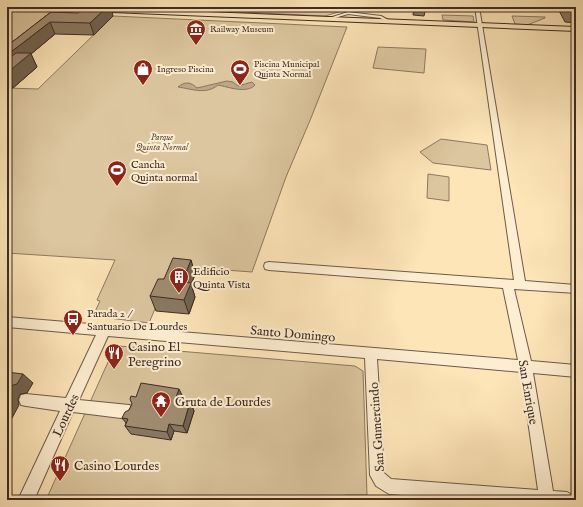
<svg xmlns="http://www.w3.org/2000/svg" width="583" height="507" viewBox="0 0 583 507" font-family="'IM FELL English',serif">
<rect width="100%" height="100%" fill="#fde5b8"/>
<filter id="stains"><feTurbulence type="fractalNoise" baseFrequency=".005" numOctaves="4"/><feColorMatrix values="0 0 0 0 .2 0 0 0 0 .09 0 0 0 0 .02 0 0 0 .5 -.17"/></filter>
<radialGradient id="worn" r=".72"><stop offset=".6" stop-color="#630" stop-opacity="0"/><stop offset="1" stop-color="#630" stop-opacity=".3"/></radialGradient>
<!-- green -->
<g fill="#dcc69f" stroke="#8c7962">
<path d="M243 7H343L342 11 325 16 239 12Z"/>
<path d="M7 8 75 11 67 15 7 63Z"/>
<path d="M442 15 473 16 474 22 443 20Z"/>
<path d="M113 16 347 27 311 118 286 177 252 272 173 266 149 323 93 316 100 301 97 300 115 260 7 253V88L38 89Z"/>
<path d="M512 16 545 17V18L527 25 515 24Z"/>
<path d="M378 47 426 49 424 73 373 68Z"/>
<path d="M441 139 487 145 491 170 433 163 420 152Z"/>
<path d="M428 174 449 177V201L427 198Z"/>
<path d="M119 346 355 366 363 371 367 495H345V500H46L113 351Z"/>
</g>
<!-- water -->
<path fill="#bca686" stroke="#89755f" d="M227 81 233 82 238 86 252 82 255 85C247 94 228 87 218 85 206 95 192 89 178 87 185 81 191 82 197 88Z"/>
<g fill="none" stroke-linecap="round" stroke-linejoin="round">
<defs>
<g id="minor">
<path d="M144 7H149L144 12H140V10Z"/>
<path d="M475 7H479L525 281 576 285V293L514 289 531 361 576 365V377L533 373 553 491 567 492 572 495 575 500H470L389 494 376 486 370 475 365 358 108 336 79 400 129 405 134 407 136 412 134 417 129 419 73 412 34 500H18L60 411 26 406 21 405 19 400 21 395 26 394 66 398 96 335 7 327V317L102 325 105 324 109 326 518 360 503 288 269 270 265 269 264 266 265 263 269 262 514 280ZM377 359 521 372 538 490 391 479 384 473Z"/>
<path d="M348 12 381 16 392 22 390 23 380 18 348 14 328 20 326 19Z"/>
</g>
<path id="major" d="M36 7H84L576 27V31L39 9Z"/>
</defs>
<!-- minor casing -->
<use href="#minor" stroke="#6d5a49" stroke-width="2"/>
<!-- major casing -->
<use href="#major" stroke="#3d2c24" stroke-width="2"/>
<!-- minor -->
<use href="#minor" fill="#feeed1" fill-rule="evenodd"/>
<!-- major -->
<use href="#major" fill="#fde5b8" fill-rule="evenodd"/>
</g>
<!-- wall -->
<g fill="#8a7861" stroke="#3d2c24">
<path d="M414 7H426L424 16 413 15Z"/>
<path d="M557 7H576V23L565 22Z"/>
<path d="M51 12 113 16 94 35 55 34 31 54 37 67 13 88H7V46Z"/>
<path d="M191 260 195 275 191 284 195 297 189 314 156 311 150 296 164 279Z"/>
<path d="M136 397H183L181 401 190 402 194 411 187 433 174 431 171 440 131 434 125 426 126 423 122 418 129 410Z"/>
</g>
<!-- shaded-wall -->
<g fill="#71624f" stroke="#3d2c24">
<path d="M107 7H111L113 16 94 35 90 23Z"/>
<path d="M50 22 55 34 31 54 37 67 13 88 7 77V55Z"/>
<path d="M191 260 195 275 191 284 195 297 189 314 184 300 182 282Z"/>
<path d="M23 374 33 383 27 393 20 394 18 399 19 405 11 420 7 418 8 391 10 386Z"/>
<path d="M179 389 183 397 179 408 175 400Z"/>
<path d="M190 402 194 411 187 433 183 426Z"/>
<path d="M169 424 174 431 171 440 167 432Z"/>
</g>
<!-- building -->
<g fill="#a18c71" stroke="#3d2c24">
<path d="M85 7H107L90 23 50 22 7 55V46L51 12 78 13Z"/>
<path d="M568 7H576V10H570Z"/>
<path d="M16 53H31L7 73V60Z"/>
<path d="M173 258 191 260 182 282 191 283 184 300 150 296 158 279H164Z"/>
<path d="M7 372 23 374 17 384 10 386 8 391 9 397 7 401Z"/>
<path d="M141 383 179 389 175 400 190 402 183 426 169 424 167 432 125 426 128 419 122 418 125 412 129 410 132 404 130 399 131 396 136 397Z"/>
</g>
<!-- icons -->
<defs>
<symbol id="museum-pin" viewBox="-11 -11 22 30"><path d="M0 17L-7.5 6A9.5 9.5 0 1 1 7.5 6Z" fill="#8f2418" stroke="#feeed1"/><path d="M0-6L6-3V-2H-6V-3ZM-5-1h2V3h-2ZM-1-1h2V3h-2ZM3-1h2V3H3ZM-6 4H6V6H-6Z" fill="#fff"/></symbol>
<symbol id="shop-pin" viewBox="-11 -11 22 30"><path d="M0 17L-7.5 6A9.5 9.5 0 1 1 7.5 6Z" fill="#8f2418" stroke="#feeed1"/><path d="M-5-2.5h2.3a2.7 3.5 0 0 1 5.4 0H5L5.5 6h-11ZM-1.5-2.5h3a1.5 2.3 0 0 0-3 0Z" fill="#fff"/></symbol>
<symbol id="stadium-pin" viewBox="-11 -11 22 30"><path d="M0 17L-7.5 6A9.5 9.5 0 1 1 7.5 6Z" fill="#8f2418" stroke="#feeed1"/><path d="M0-5a6.5 5 0 1 0 0 10a6.5 5 0 1 0 0-10ZM-3.5-1.8h7v3.6h-7Z" fill="#fff"/></symbol>
<symbol id="building-pin" viewBox="-11 -11 22 30"><path d="M0 17L-7.5 6A9.5 9.5 0 1 1 7.5 6Z" fill="#8f2418" stroke="#feeed1"/><path d="M-4-6H4V6H1V3H-1V6H-4ZM-2.5-4.3h1.7v1.8h-1.7ZM.8-4.3h1.7v1.8H.8ZM-2.5-1h1.7V.8h-1.7ZM.8-1h1.7V.8H.8Z" fill="#fff"/></symbol>
<symbol id="bus-pin" viewBox="-11 -11 22 30"><path d="M0 17L-7.5 6A9.5 9.5 0 1 1 7.5 6Z" fill="#8f2418" stroke="#feeed1"/><path d="M-5-6H5V4H4V6H2V4H-2V6H-4V4H-5ZM-3.5-4V0h7V-4ZM-3.5 1.2v1.5H-2V1.2ZM2 1.2v1.5H3.5V1.2Z" fill="#fff"/></symbol>
<symbol id="restaurant-pin" viewBox="-11 -11 22 30"><path d="M0 17L-7.5 6A9.5 9.5 0 1 1 7.5 6Z" fill="#8f2418" stroke="#feeed1"/><path d="M-5-6h1v4h1v-4h1v4h1v-4h1v5L-1.5 .5V6h-2V.5L-5-1ZM5-6V6H3V1.5H1.5Q1.5-4 5-6Z" fill="#fff"/></symbol>
<symbol id="temple-pin" viewBox="-11 -11 22 30"><path d="M0 17L-7.5 6A9.5 9.5 0 1 1 7.5 6Z" fill="#8f2418" stroke="#feeed1"/><path d="M0-6L5-2H3V0L6.5 2.5H4V6H1.5V3h-3V6H-4V2.5H-6.5L-3 0V-2H-5Z" fill="#fff"/></symbol>
</defs>
<g fill-rule="evenodd">
<use href="#museum-pin" x="185" y="18" width="22" height="30"/>
<use href="#shop-pin" x="132" y="58" width="22" height="30"/>
<use href="#stadium-pin" x="229" y="58" width="22" height="30"/>
<use href="#stadium-pin" x="106" y="159" width="22" height="30"/>
<use href="#building-pin" x="168" y="266" width="22" height="30"/>
<use href="#bus-pin" x="62" y="308" width="22" height="30"/>
<use href="#restaurant-pin" x="103" y="342" width="22" height="30"/>
<use href="#temple-pin" x="150" y="390" width="22" height="30"/>
<use href="#restaurant-pin" x="49" y="454" width="22" height="30"/>
</g>
<g text-anchor="middle" stroke-width="4" stroke-linejoin="round" paint-order="stroke">
<!-- far-poi labels -->
<g font-size="9" fill="#3d2c24" stroke="#feeed1" text-anchor="start">
<text x="210" y="32">Railway Museum</text>
<text x="254" y="67">Piscina Municipal<tspan x="254" dy="10">Quinta Normal</tspan></text>
<text x="157" y="72">Ingreso Piscina</text>
</g>
<!-- far-park labels -->
<g font-size="9" font-style="italic" fill="#5d4b3d" stroke="#feeed1">
<text x="162" y="140">Parque<tspan x="162" dy="10">Quinta Normal</tspan></text>
</g>
<!-- poi labels -->
<g font-size="11" fill="#3d2c24" stroke="#feeed1" text-anchor="start">
<text x="131" y="168">Cancha<tspan x="131" dy="13">Quinta normal</tspan></text>
<text x="193" y="275">Edificio<tspan x="193" dy="13">Quinta Vista</tspan></text>
<text x="87" y="317">Parada 2 /<tspan x="87" dy="13">Santuario De Lourdes</tspan></text>
</g>
<!-- near-street labels -->
<g font-size="13" fill="#3d2c24" stroke="#feeed1">
<text transform="translate(293 333) rotate(5)" y="5">Santo Domingo</text>
<text transform="translate(529 392) rotate(80)" y="5">San Enrique</text>
<text transform="translate(65 415) rotate(-65)" y="5">Lourdes</text>
<text transform="translate(376 427) rotate(-94)" y="5">San Gumercindo</text>
</g>
<!-- near-poi labels -->
<g font-size="13" fill="#3d2c24" stroke="#feeed1" text-anchor="start">
<text x="128" y="351">Casino El<tspan x="128" dy="15">Peregrino</tspan></text>
<text x="175" y="406">Gruta de Lourdes</text>
<text x="74" y="470">Casino Lourdes</text>
</g>
</g>
<!-- margin -->
<rect width="583" height="507" fill="none" stroke="#fde5b8" stroke-width="24"/>
<rect x="8" y="8" width="567" height="491" fill="none" stroke="#3d2c24" stroke-width="2"/>
<rect x="12" y="12" width="559" height="483" fill="none" stroke="#3d2c24"/>
<rect width="100%" height="100%" filter="url(#stains)"/>
<rect width="100%" height="100%" fill="url(#worn)"/>
</svg>
